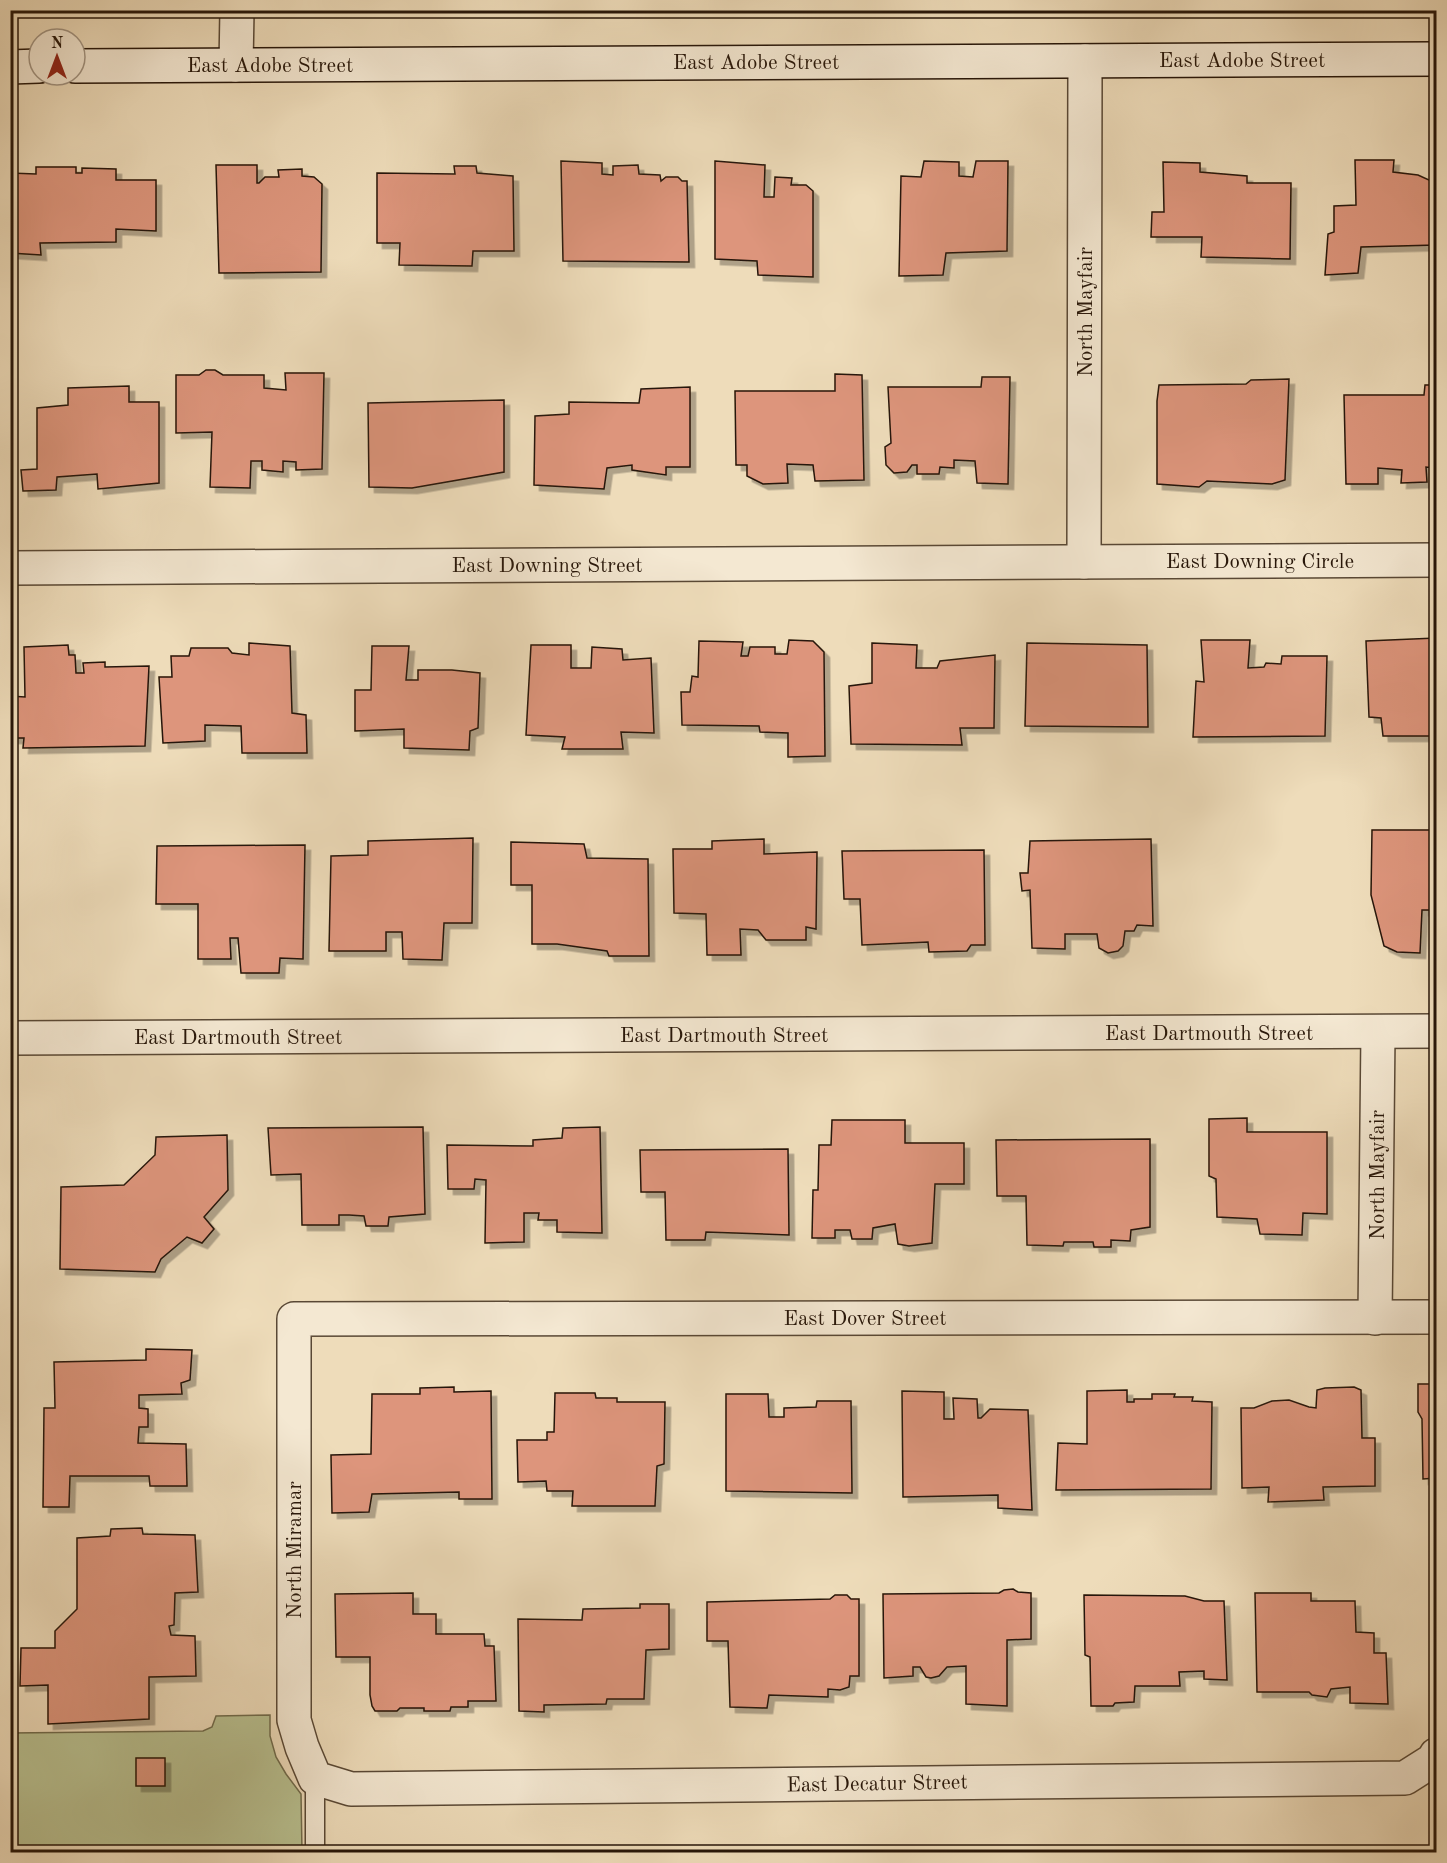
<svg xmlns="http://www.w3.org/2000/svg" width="1447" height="1863" viewBox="0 0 1447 1863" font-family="'Old Standard TT',serif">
<defs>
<filter id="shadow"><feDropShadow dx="5.5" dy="5.5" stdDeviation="0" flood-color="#0004"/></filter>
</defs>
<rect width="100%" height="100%" fill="#eedcba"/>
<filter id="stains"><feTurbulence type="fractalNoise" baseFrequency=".00333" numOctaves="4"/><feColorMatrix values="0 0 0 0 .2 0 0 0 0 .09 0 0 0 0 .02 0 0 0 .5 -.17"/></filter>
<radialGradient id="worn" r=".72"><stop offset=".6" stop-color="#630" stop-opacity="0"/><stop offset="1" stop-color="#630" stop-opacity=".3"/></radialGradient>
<!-- green -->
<path fill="#b8c090" stroke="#706b4c" stroke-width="1.5" d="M270 1715V1736L276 1757 286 1774 301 1794 302 1852H11L10 1733 203 1731 212 1727 216 1716Z"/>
<!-- building -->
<g fill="#dd957c" stroke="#271609" stroke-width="1.5" filter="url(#shadow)">
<path d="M1355 160H1394L1393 172 1418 175 1431 181 1433 171H1436V245L1361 247 1358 273 1325 275 1328 234 1334 232V206L1356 205Z"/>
<path d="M561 161 602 163V174L613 175V166L638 165 639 174 660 175 661 181 666 177H678L682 181H687L689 262 563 261Z"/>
<path d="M715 161 765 165 764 197H774L775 177 792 178 791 185H806L813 191V277L758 275 757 261 715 259Z"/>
<path d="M924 161 959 162V176L973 177 976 161H1008L1007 251 946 253 943 275 899 276 901 176 921 177Z"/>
<path d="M1163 162 1200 163V172L1247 176V183H1291L1290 259 1201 257 1202 237H1151L1152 212H1164Z"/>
<path d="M216 165H257V183H259L265 177H279L278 170 302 169V176L314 177 322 184 321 272 219 273Z"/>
<path d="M454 166H476L477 173 513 176 514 251H473L472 266 399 265 400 243H377V173L455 174Z"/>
<path d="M36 167H76V173H82V168L116 169V180H156V231L116 229V242L40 243 41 255 10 253V173L36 174Z"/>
<path d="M206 370H215L223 375H264V388L286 390 285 373H324L322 469 296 470V462L283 461V472L262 470V461H251L250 488 210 487 212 432 176 433V375H199Z"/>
<path d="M835 374 862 375 864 480 815 481 813 465 787 464 788 483 763 484 747 476V465H736L735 391H835Z"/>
<path d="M982 377H1010L1008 484 977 483 975 461 954 460V468L940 467 939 474H917V465H912L907 472 894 473 886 465 885 447 891 443 888 387H981Z"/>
<path d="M1289 379 1285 480 1272 484 1207 481 1199 487 1157 484V401L1159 385 1246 384 1251 380Z"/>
<path d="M1425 385H1436V468L1426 467 1427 482 1401 483 1402 470 1378 468V484H1346L1344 395H1424Z"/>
<path d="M129 386V402H159V483L98 489 97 474 57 477 56 490 23 491 21 470 37 469V408L68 405V388Z"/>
<path d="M690 387V467H666V475L632 470V465L607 468 604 489 534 485 535 416 569 414V402L639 403 641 389Z"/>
<path d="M504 400V472L412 488 369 487 368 403Z"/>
<path d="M1436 638V736H1383L1381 718 1369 717 1366 641Z"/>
<path d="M789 640 813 641 824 652 825 756 788 757V733L760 732 759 726 682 725 681 692H690L692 676 698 677 699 641 743 642 741 656H748L750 647H775V654H787Z"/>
<path d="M1201 640H1250L1248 668 1264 667 1266 663 1281 664 1282 656H1327L1325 736 1193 737 1196 681 1204 682Z"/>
<path d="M249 643 290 646 292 713 306 715 307 753H242L241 726 205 725V741L163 743 159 677H172L171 656H189L191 648H228L232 653 249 655Z"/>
<path d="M872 643 917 645 916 668H937L940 661 995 655 994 728H960L962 745 851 744 849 686 872 683Z"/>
<path d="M1027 643 1147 645 1148 727 1025 726Z"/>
<path d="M68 645 69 655H75L76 673H84L83 663 105 662V667L149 666 145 746 23 748 24 738H10V696L25 697 24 647Z"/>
<path d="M531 645H571V668H591L592 647 622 649 623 660 651 658 654 733 621 732 623 749H562L565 737 526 735Z"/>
<path d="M372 646H409L406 680H418V670H452L480 673 478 728 470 731 469 750 404 748V729L355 731V690H371Z"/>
<path d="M1372 830H1436V910H1422L1420 953 1397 952 1384 946 1371 895Z"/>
<path d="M473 838 472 923H444L442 960 403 959 402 932H386V951H329L331 856 368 855V841Z"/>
<path d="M764 839V854L817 852 816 929 806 927V940H766L758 930 740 929 741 955H707L706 914 674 913 673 849H712V841Z"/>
<path d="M1151 839 1153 926 1137 925 1134 931H1125L1123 946 1118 951 1108 953 1099 948 1097 934H1065V949L1032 948 1030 890 1022 891 1020 873H1028L1030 841Z"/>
<path d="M511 842 584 844 587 858 648 859 649 956H609L607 951 557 944H532V885H511Z"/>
<path d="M305 845 303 959 280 958 279 973H241L238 938H230L231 959H198V904H156L157 846Z"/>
<path d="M984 850 985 945H971L967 951 929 952 928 942 862 945 860 899H844L842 851Z"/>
<path d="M1247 1118V1132H1327V1214L1303 1213 1302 1235 1260 1234 1257 1219 1217 1217 1216 1179 1209 1176V1119Z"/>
<path d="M832 1120H905V1143H964V1184H935L932 1243 909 1246 898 1244 895 1224 873 1228 872 1239H852L850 1230H835V1238H812L813 1190H818L819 1145H831Z"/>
<path d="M423 1127 425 1214 389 1217 388 1226H366L364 1216 349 1215H339V1225H302L301 1174 271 1175 268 1128Z"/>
<path d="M600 1127 602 1233 557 1232V1220H538L539 1213H524V1242L485 1243 486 1180 475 1179 474 1189H448L447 1145 533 1146V1140L562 1138 563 1128Z"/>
<path d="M227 1135 228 1190 204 1217 214 1229 202 1243 187 1237 161 1259 155 1272 60 1269 61 1187 124 1185 155 1155 156 1137Z"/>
<path d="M1150 1139V1227L1131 1230 1130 1241 1111 1240V1247H1094L1093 1242H1064L1063 1246 1027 1245 1026 1196H997L996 1140Z"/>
<path d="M788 1149 789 1235 706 1232 705 1240H666L665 1192H641L640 1150Z"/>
<path d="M146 1349 192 1350 190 1380 181 1383 182 1394 139 1395V1408L148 1409V1427H139L138 1443 186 1444 187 1486H150L149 1476H70L69 1507H43L44 1408H55L54 1362 146 1360Z"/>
<path d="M1418 1384H1436V1478L1423 1479 1422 1419 1418 1412Z"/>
<path d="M454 1387V1392L491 1391 492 1499H459V1492L372 1494 369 1512 332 1513 331 1455 371 1454 372 1394H420V1388Z"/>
<path d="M1354 1387 1361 1390 1362 1438H1375V1486L1323 1487 1324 1500 1268 1502 1269 1487 1242 1488 1241 1408H1254L1272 1401 1289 1400 1309 1407 1316 1408 1317 1390 1325 1388Z"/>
<path d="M1127 1390V1402H1134V1399H1152V1394H1175L1174 1397H1193L1192 1401 1212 1402 1211 1489 1056 1490 1058 1443 1087 1444V1391Z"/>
<path d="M902 1391 944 1392V1419H954L953 1398 977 1399 978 1418H981L990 1409 1028 1410 1032 1510 998 1508V1495L903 1497Z"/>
<path d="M555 1393H595L596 1398H617V1402H665L664 1464 657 1466 655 1506H572L573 1491H547L546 1481 518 1482 517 1440H547V1432H554Z"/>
<path d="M726 1394H768L769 1417H784V1408L816 1407 817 1401H851L852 1493 726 1491Z"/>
<path d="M142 1528 143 1534 195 1535 198 1592 175 1593 174 1625 169 1626 171 1635 195 1636 196 1676 149 1677V1719L48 1724V1685L20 1686 21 1648H55V1631L77 1609V1538L110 1536 111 1529Z"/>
<path d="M1013 1589 1018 1592 1031 1593V1639L1007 1640V1706L966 1704V1666L947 1667 939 1676 931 1678 926 1677 920 1667H913V1676L884 1678 883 1594 999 1593 1004 1590Z"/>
<path d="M413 1593V1614H436V1634H484L485 1646H494L496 1701H468V1707H451L450 1711H424V1708H400L397 1711H375L372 1706 370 1695V1657H336L335 1594Z"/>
<path d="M1255 1593H1311V1601H1355L1356 1632 1374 1633V1653H1386L1388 1704 1350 1703V1687L1331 1689 1327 1697 1312 1695 1309 1692H1257Z"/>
<path d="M835 1595H847L851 1599H859V1676H850L849 1687 840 1690 828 1689V1697L769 1695 767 1708 730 1707 728 1641H707V1602L830 1599Z"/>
<path d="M1084 1595 1185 1596 1204 1601H1224L1227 1680 1204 1679V1671L1179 1672 1180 1686H1135L1134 1702 1115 1703 1113 1706H1091L1090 1657 1085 1655Z"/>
<path d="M640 1604H669V1649L646 1650 644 1699H607L606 1704 544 1705V1712L519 1711 518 1619 582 1620 583 1609 640 1608Z"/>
<rect x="136" y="1758" width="29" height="28"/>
<path d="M1204 1849H1247V1852H1203Z"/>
<rect x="1337" y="1849" width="42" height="3"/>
</g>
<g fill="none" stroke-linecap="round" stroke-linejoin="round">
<defs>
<path id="lane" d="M315 1778V1852"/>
<g id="street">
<path d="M236 65 237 10"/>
<path d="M1084 562 1085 61"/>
<path d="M10 568 1436 560"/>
<path d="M10 1038 1436 1031"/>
<path d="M1436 1317 294 1319V1720L302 1747 315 1778 351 1789 1405 1778 1435 1759 1436 1755"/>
<path d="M1375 1318 1378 1032"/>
</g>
<g id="secondary">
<path d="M75 66 1436 59"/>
<path d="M10 67 39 66"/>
</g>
</defs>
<!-- lane casing -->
<use href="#lane" stroke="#594835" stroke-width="21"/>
<!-- street casing -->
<use href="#street" stroke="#594835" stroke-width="36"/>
<!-- secondary casing -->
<use href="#secondary" stroke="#271609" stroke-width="36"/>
<!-- lane -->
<use href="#lane" stroke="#f4e8d2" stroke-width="18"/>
<!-- street -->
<use href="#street" stroke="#f4e8d2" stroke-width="33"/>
<!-- secondary -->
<use href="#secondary" stroke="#f4e8d2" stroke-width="33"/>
</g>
<g text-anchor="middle" stroke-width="5" stroke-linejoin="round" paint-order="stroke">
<!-- street labels -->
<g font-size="21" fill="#271609" stroke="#f4e8d2">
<text x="1242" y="67">East Adobe Street</text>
<text x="756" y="69">East Adobe Street</text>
<text x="270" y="72">East Adobe Street</text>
<text transform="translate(1085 312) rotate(-90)" y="7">North Mayfair</text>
<text x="1260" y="568">East Downing Circle</text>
<text x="547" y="572">East Downing Street</text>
<text x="1209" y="1040">East Dartmouth Street</text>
<text x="724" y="1042">East Dartmouth Street</text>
<text x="238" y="1044">East Dartmouth Street</text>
<text transform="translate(1377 1175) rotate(-90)" y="7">North Mayfair</text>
<text x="865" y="1325">East Dover Street</text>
<text transform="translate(294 1550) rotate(-90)" y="7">North Miramar</text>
<text transform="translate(877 1783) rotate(-1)" y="7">East Decatur Street</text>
</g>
</g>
<!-- margin -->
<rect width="1447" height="1863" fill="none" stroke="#eedcba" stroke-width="36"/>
<rect x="12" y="12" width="1423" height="1839" fill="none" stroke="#271609" stroke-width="3"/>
<rect x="18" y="18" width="1411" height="1827" fill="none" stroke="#271609" stroke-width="1.5"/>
<!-- north arrow -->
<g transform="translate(57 57)"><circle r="28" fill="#f4e8d2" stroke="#a29482" stroke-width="1.5"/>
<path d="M0-4.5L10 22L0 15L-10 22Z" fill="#8f2418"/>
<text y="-9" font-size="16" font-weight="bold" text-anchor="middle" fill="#271609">N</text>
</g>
<rect width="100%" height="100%" filter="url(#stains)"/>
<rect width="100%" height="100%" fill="url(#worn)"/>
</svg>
